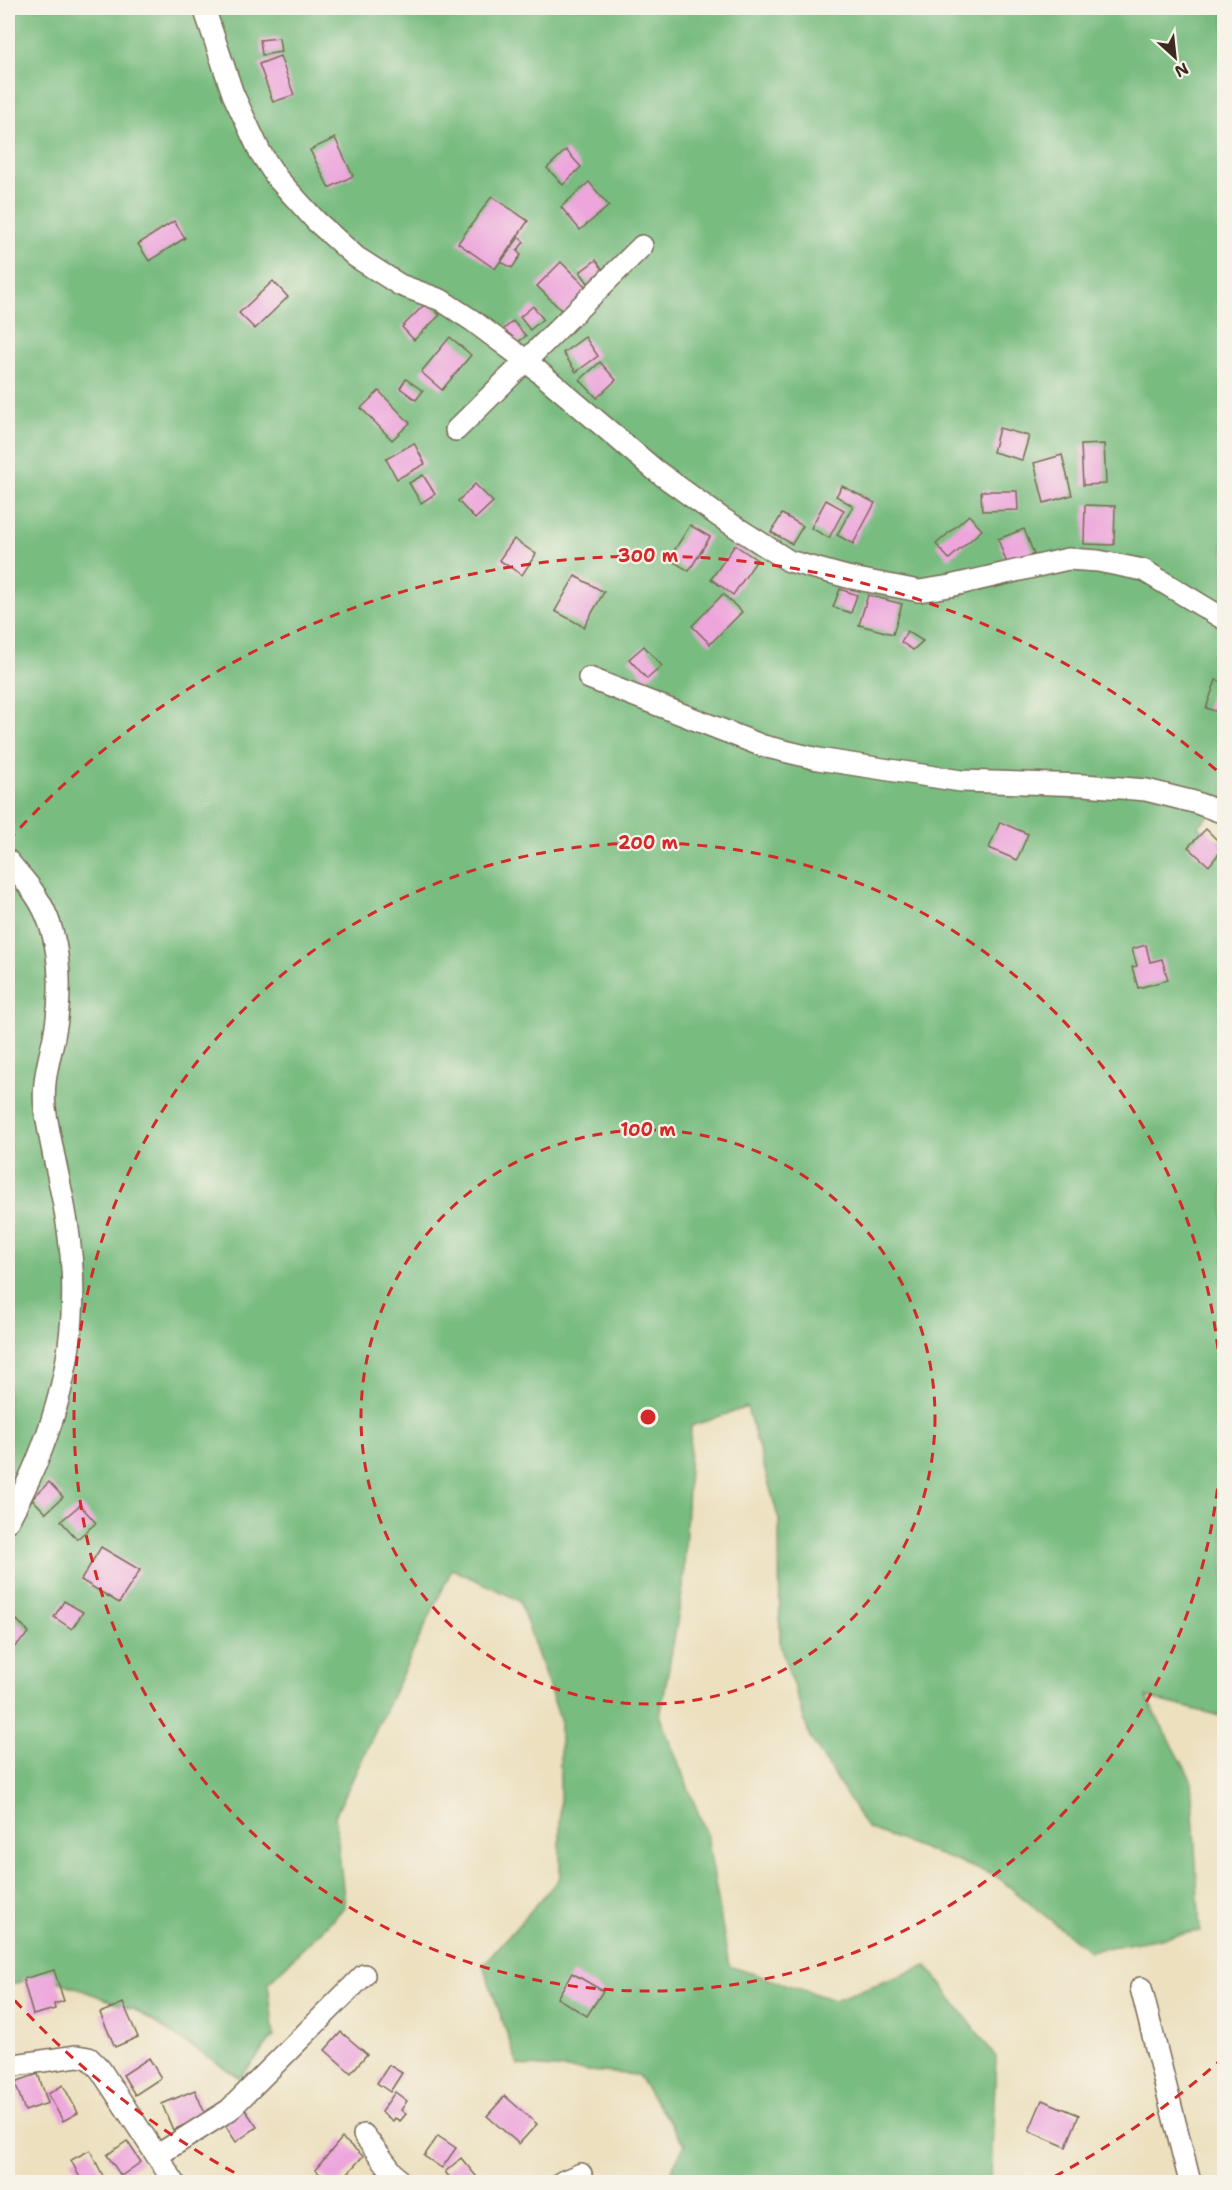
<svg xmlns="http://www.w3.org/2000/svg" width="1232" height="2190" viewBox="0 0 1232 2190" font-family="'Shantell Sans',sans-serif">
<rect width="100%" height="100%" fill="#f7f3e8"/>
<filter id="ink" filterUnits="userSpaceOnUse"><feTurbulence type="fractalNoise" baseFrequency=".0167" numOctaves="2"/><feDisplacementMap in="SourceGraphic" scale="12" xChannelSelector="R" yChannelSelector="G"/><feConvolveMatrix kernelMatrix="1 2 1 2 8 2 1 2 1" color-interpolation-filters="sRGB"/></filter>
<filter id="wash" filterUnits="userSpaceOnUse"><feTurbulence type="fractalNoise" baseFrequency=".008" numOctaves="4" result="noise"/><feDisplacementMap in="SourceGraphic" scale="24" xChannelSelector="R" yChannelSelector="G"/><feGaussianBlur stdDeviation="1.35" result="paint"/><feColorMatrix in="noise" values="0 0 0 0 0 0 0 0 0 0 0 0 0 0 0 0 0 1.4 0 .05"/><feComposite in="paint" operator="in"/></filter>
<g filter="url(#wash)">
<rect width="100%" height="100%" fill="#ece0bf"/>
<!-- forest -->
<path fill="#78bc80" stroke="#5a734f" stroke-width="1.5" d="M8 8H1224V798L1198 827 1224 845V1717L1146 1697 1191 1779 1200 1931 1089 1951 996 1876 867 1828 810 1737 780 1645 779 1520 747 1407 691 1426 683 1588 660 1717 707 1835 729 1966 834 2000 927 1966 996 2057 991 2173 987 2182H665L685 2144 637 2075 518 2065 483 1965 560 1878V1719L519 1600 452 1569 335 1816 345 1907 268 1983 274 2036 240 2078 137 2011 42 1975 8 1986V1364L13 1357 8 1353Z"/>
<g id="blocks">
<!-- building -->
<g fill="#eda5dc">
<path d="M279 38 281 52 262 55 260 40Z"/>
<path d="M280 56 294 95 273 102 259 64Z"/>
<path d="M335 138 353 176 329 188 310 150Z"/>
<path d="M566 150 581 167 563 185 547 168Z"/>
<path d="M589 182 609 206 580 230 561 207Z"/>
<path d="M492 196 528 221 495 269 458 243Z"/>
<path d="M174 221 185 238 149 261 138 244Z"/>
<path d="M519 237 524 242 517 251 521 255 512 268 501 262Z"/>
<path d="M596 260 604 271 588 283 580 272Z"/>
<path d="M561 262 588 289 564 313 537 286Z"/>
<path d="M273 281 288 297 255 329 239 313Z"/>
<path d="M427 302 440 315 414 340 402 327Z"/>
<path d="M533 306 543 319 530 330 520 317Z"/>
<path d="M513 321 526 336 516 344 503 330Z"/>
<path d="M450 337 471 355 442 390 421 372Z"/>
<path d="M585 337 598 356 576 372 563 353Z"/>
<path d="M600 362 616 380 597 398 580 380Z"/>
<path d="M406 379 423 391 416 400 400 388Z"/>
<path d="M379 391 410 423 392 440 361 408Z"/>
<path d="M999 428 1029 436 1022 460 993 452Z"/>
<path d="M414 443 425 464 397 479 386 459Z"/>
<path d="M1104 444 1106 484 1083 485 1081 445Z"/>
<path d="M1062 455 1072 495 1044 503 1034 463Z"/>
<path d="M423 475 435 494 421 503 409 483Z"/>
<path d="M475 484 493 502 475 519 458 501Z"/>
<path d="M842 486 875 503 853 544 837 535 853 506 836 496Z"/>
<path d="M981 491H1017L1018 510 982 511Z"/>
<path d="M826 500 844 510 829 538 811 528Z"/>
<path d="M1085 505 1115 506 1114 545 1084 544Z"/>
<path d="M782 514 803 526 792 544 771 532Z"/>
<path d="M969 515 982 530 949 559 936 544Z"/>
<path d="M690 525 710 537 689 571 669 559Z"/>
<path d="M1024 529 1034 554 1007 564 998 539Z"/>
<path d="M514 539 536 554 522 575 499 560Z"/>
<path d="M735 545 757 560 733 595 711 579Z"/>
<path d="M575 576 604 592 584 627 555 611Z"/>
<path d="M840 589 857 595 851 613 833 607Z"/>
<path d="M723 594 742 612 710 644 692 626Z"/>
<path d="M868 595 902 604 893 634 859 625Z"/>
<path d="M907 631 923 641 913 650 901 642Z"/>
<path d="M644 646 662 666 647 679 629 659Z"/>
<path d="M1216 680 1224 683V714L1206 708Z"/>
<path d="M1000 822 1028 834 1017 860 989 848Z"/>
<path d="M1206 829 1224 847 1209 866 1188 847Z"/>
<path d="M1146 945 1150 962 1162 959 1168 980 1138 988 1132 967 1137 966 1132 949Z"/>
<path d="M49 1482 63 1497 46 1513 32 1499Z"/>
<path d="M80 1505 96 1523 77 1539 61 1521Z"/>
<path d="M101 1547 140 1570 119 1603 81 1580Z"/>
<path d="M64 1601 83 1612 72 1629 54 1617Z"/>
<path d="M17 1620 29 1633 8 1653V1629Z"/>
<path d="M54 1970 64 2001 54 2004 55 2009 33 2015 23 1979Z"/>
<path d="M572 1973 603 1991 587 2016 557 1998Z"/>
<path d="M123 2003 138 2037 115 2047 100 2013Z"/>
<path d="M341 2032 367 2054 351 2073 325 2050Z"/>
<path d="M149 2058 161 2078 135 2095 123 2075Z"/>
<path d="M389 2065 402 2073 390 2092 377 2083Z"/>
<path d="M38 2074 48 2103 25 2111 15 2082Z"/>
<path d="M63 2085 78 2113 63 2121 48 2094Z"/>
<path d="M195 2090 206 2116 173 2130 162 2104Z"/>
<path d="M395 2092 407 2101 401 2110 406 2114 400 2121 395 2118 393 2121 381 2112Z"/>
<path d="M505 2096 537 2124 519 2144 487 2116Z"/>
<path d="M1042 2100 1079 2115 1066 2147 1029 2131Z"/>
<path d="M244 2108 257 2127 236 2142 223 2122Z"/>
<path d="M438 2136 456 2148 442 2168 424 2156Z"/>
<path d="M342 2138 363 2156 340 2182H330L315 2170Z"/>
<path d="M127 2141 141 2162 121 2176 107 2155Z"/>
<path d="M90 2150 106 2182H82L71 2160Z"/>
<path d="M461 2158 481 2182H454L445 2172Z"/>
<path d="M378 2171 391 2182H367Z"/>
</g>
</g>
</g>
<g filter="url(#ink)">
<use href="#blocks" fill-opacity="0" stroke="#796a56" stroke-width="1.5"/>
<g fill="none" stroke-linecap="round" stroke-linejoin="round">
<defs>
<g id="minor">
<path d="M204 8 233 94 260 152 277 178 316 221 356 257 400 285 441 300 473 321 525 360 655 470 720 517 789 561 847 577 919 591 950 586 1068 559 1098 561 1143 570 1224 619"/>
<path d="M456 430 642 246"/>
<path d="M589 678 763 746 818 759 961 781 1084 785 1146 790 1194 802 1224 813"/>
<path d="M8 861C17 872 28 883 36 896 62 935 63 992 54 1037 49 1061 42 1082 45 1108 51 1151 64 1194 69 1237 83 1337 56 1434 8 1521"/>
<path d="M1141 1988 1190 2182"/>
<path d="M8 2066 77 2056 89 2058 100 2069 174 2182"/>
<path d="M364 2135 400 2182"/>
<path d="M158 2155 229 2110 364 1975"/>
<path d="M562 2182 581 2174"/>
</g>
</defs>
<!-- minor casing -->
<use href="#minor" stroke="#796a56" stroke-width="24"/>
<!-- minor -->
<use href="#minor" stroke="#fff" stroke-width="21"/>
</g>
</g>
<!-- distance rings -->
<g fill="none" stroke="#d62828" stroke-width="3" stroke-dasharray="10 8">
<circle cx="648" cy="1417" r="287"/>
<circle cx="648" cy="1417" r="574"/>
<path d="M1224 2057A861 861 0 0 1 1046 2181M250 2181A861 861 0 0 1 8 1993M8 841A861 861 0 0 1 1224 777"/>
</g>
<circle cx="648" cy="1417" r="9" fill="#d62828" stroke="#f7f3e8" stroke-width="3"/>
<g font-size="18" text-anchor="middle" font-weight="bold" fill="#d62828" stroke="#f7f3e8" stroke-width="4.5" stroke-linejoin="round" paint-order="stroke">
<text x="648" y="562">300 m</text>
<text x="648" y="849">200 m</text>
<text x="648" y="1136">100 m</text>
</g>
<!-- margin -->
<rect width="1232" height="2190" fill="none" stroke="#f7f3e8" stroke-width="30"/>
<!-- north arrow -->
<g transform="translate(1175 57) rotate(153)" stroke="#f7f3e8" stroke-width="4.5" paint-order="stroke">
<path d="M0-4.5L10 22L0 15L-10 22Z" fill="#3b2a1e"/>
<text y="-9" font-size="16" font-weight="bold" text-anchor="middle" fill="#3b2a1e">N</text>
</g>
</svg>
